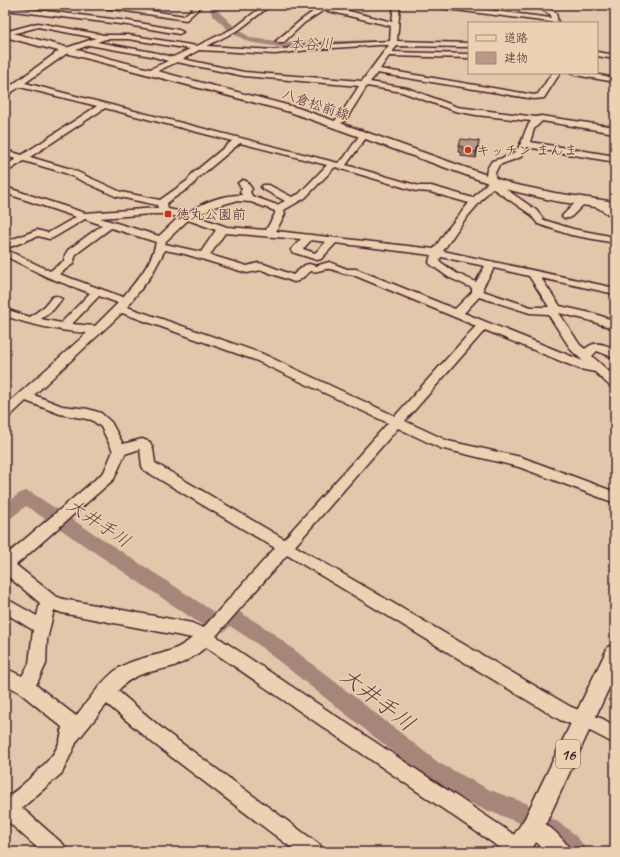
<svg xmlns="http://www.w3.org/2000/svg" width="620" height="857" viewBox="0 0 620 857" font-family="Caveat,'Klee One',sans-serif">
<rect width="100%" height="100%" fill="#e2c7ab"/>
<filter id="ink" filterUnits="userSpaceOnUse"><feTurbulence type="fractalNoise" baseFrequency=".025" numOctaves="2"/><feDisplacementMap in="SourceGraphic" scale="8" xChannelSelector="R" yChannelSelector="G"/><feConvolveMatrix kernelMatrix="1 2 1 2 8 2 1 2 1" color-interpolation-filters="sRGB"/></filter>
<g filter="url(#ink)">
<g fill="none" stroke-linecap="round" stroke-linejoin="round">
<!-- river -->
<g fill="#a7867a" fill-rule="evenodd">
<path d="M209 5H217L219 12 237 29 251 38 286 42 390 40 394 42 390 44 286 48 249 42 232 33 212 15Z"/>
<path d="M26 491 32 493 217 614 223 609 229 607 235 609 270 631 439 763 490 790 528 804 531 812 528 820 520 823 476 806 425 777 256 643 230 626 225 631 218 633 211 631 26 506 11 518 5 520V504L20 493Z"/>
<path d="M550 818C564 824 581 838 587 852H559L542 837 539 829 542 821Z"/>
</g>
<defs>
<g id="minor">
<path d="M97 5H113L184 16 196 5H203L186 20 100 7Z"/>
<path d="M264 5H271L240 29 207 46 275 50 317 45 390 41 391 26 324 10 304 23 283 43H280L276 41 300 21 318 8 310 5H325L392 22 394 5H400L397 41 469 43V47L397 46 392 52 469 54V58L389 56 380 69 534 95 538 94 552 73H560L544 98 534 99 377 73 370 82 407 88 457 107 536 117 541 116 615 127V133L542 121 534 129 530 142 615 156V162L527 147 521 157 499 165 495 173V177L500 185 536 210 544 220 573 229 615 237V243L571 235 538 224 530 214 492 188 462 223 443 251 615 288V294L541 278 560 306 595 314 615 321V329L588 320 559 313 580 345 585 349C594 340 604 344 615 349V358L597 351 592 356 615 377V388L611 387 595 372 580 369 485 330 405 421 448 441 521 457 615 492V503L519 467 440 448 398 428 295 546 571 707 603 719 615 726V744L592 732 560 720 287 555 216 636 525 842 528 849 526 852H506L206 647C196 655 187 662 174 666 152 673 134 671 118 691L165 731 320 845 323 852H297L153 743 107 704 77 741 62 773 22 808 64 845 67 852H42L5 819V797C13 794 21 786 28 780 44 765 62 751 62 727L19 692 5 684V668L22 676 29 664 33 630 5 613V598L37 616 40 603 5 574V556L104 472 113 451 101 427 92 420 60 414 26 401 10 416 5 418V406L87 333C59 331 32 325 5 316V309L30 317 45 306 52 297 56 296 62 299 53 310 41 319 61 323 90 293 47 277 5 256V242L37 230 48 233 76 217 5 193V187L85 213 158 208 157 205 115 196 65 173 24 161 5 173V166L16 159 5 156V150L22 155 97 106 20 87 5 96V90L60 50 96 38 38 27 5 36V32L38 23 104 35H128L197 46 236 27ZM106 39H128L190 49 173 57 152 52 97 42ZM89 45 151 56 168 61 148 70V74H151L177 62 244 76 359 86 339 117 331 124 335 127 345 121 367 86 402 92 455 111 476 115 531 121C523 131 523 145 515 152 511 157 498 159 492 161 487 168 484 174 488 182L473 198 431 186H419L346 165 368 135 367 133H361L344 158 338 163 25 83 66 54ZM379 45H389L362 81 244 72 183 59 199 50 275 54 317 49ZM105 108 232 141 192 174 187 181 160 200 121 192 71 169 30 157ZM240 143 327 165 299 194 292 197 269 185H263L261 187 263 189 285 201 277 205 252 196 250 192 252 189 246 181 243 180 238 183 242 189 240 192 242 195C222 195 203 202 188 213L168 209 167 204 168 202 193 185 198 178ZM335 167 416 191 430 192 469 203 446 231 434 249 276 231 285 214 284 210 305 198ZM235 201 251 202 275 211V214L266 230 227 227 196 216 214 207ZM151 214H163L179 217 159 236 100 218ZM85 219 102 225 68 250 65 255 64 261 50 271 5 249 38 236 49 239 53 238ZM188 220 216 230 201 252 165 244 166 241ZM111 228 156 242C152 264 137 280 123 297L59 274 73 264 76 254ZM225 233 301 239 291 250 292 252 317 260 321 259 336 243 431 255 429 262 430 264 448 277 472 288V292L455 309 356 269H347L329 262 316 266 309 264 305 265 293 275 264 264 258 263 247 266 210 255ZM311 240 326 242 315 253 303 249ZM165 250 185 254 247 273 262 270 294 282 298 281 311 271C319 273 323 268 330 269 338 270 342 276 351 274L476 326 395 416 263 354 127 307 151 276ZM441 257 485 266 476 282 456 273 439 261ZM494 268 529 276 549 307H531L483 291V287ZM99 296 118 303 95 326 72 324ZM479 297 530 313 548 314 572 351 583 361 464 313ZM122 313 255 360 388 423 284 539 155 463 153 449 150 442 142 439 123 444 111 422 101 413 88 409 62 406 34 395ZM140 449 142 466 144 470 275 548 203 628 192 623 63 599 55 596 16 565 114 479 125 454ZM54 610 62 613 192 638C170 657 149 653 124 665 106 674 89 700 76 716L36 685 46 664 47 640Z"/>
<path d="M428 5H445L551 18V15L535 5H543L556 13 558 23 431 7Z"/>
<path d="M5 6 128 21 179 30 183 32 179 34 128 25 5 10Z"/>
<path d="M597 52 615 55V59L597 56Z"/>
<path d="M571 73H588L615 78V82L575 75Z"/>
<path d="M582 198 587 201 570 218H564L562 216 579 199Z"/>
<path d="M596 200 615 211V218L593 205 591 203 593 201Z"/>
<path d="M533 817C545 821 566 840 571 852H547L526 833 524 826 526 819Z"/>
</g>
<g id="major">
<path d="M5 31 298 108 512 184 555 193 615 202V210L555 201 505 189 290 112 5 37Z"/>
<path d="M615 644V675L541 834 530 852H504L508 844 525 818 608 647Z"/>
</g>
</defs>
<!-- minor casing -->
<use href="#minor" stroke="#4a1f2b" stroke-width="3"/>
<!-- major casing -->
<use href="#major" stroke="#4a1f2b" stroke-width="3"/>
<!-- minor -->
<use href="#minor" fill="#ecd2b3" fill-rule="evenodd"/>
<!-- major -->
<use href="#major" fill="#ecd2b3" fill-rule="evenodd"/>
</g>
<!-- wall -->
<path fill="#9e8374" stroke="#4a1f2b" d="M459 146 478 147 476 158 461 156 462 153 458 152Z"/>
<!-- shaded-wall -->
<path fill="#816a5e" stroke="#4a1f2b" d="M479 141 478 147 476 158V152Z"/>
<!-- building -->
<path fill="#b89887" stroke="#4a1f2b" d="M461 139 479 141 476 152 462 150 463 147 459 146Z"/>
</g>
<!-- markers -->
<g fill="#c8321e" stroke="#ecd2b3" stroke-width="1.5">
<circle cx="468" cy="150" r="4"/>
<rect x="164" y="210" width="8" height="8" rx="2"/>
</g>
<g text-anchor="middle" stroke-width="3" stroke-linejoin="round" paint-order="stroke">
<!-- far-street labels -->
<g font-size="14" fill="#4a1f2b" stroke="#ecd2b3">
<text transform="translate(316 104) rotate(19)" y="5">八倉松前線</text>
</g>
<!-- far-poi labels -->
<g font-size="14" fill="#4a1f2b" stroke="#ecd2b3" text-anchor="start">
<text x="476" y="155">キッチン まんま</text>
<text x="176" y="219">徳丸公園前</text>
</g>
<!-- far-water labels -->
<g font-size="15" font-style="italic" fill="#61393f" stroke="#ecd2b3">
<text transform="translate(311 44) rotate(-1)" y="5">本谷川</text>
</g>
<!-- shield labels -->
<rect fill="#ecd2b3" stroke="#7b5554" stroke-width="1" x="556" y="740" width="24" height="28" rx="3"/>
<g font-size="16" font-weight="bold" fill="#4a1f2b">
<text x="568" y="760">16</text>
</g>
<!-- water labels -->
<g font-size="18" font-style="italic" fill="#61393f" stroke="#ecd2b3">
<text transform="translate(99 523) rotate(34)" y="6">大井手川</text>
</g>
<!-- near-water labels -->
<g font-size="22" font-style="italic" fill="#61393f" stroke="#ecd2b3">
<text transform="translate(378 699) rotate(38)" y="8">大井手川</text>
</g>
</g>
<!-- margin -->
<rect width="620" height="857" fill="none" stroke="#ecd2b3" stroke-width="20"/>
<rect x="10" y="10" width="600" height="837" fill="none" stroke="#4a1f2b" stroke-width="1.5" filter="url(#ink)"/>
<!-- legend -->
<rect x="468" y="22" width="130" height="52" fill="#ecd2b3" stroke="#ab8a7d"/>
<rect x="476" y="35" width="20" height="6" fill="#ecd2b3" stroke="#ab8a7d"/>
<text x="504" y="42" font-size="12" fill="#4a1f2b">道路</text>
<rect x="476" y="52" width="20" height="12" fill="#b89887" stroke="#ab8a7d"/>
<text x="504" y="62" font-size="12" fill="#4a1f2b">建物</text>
</svg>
